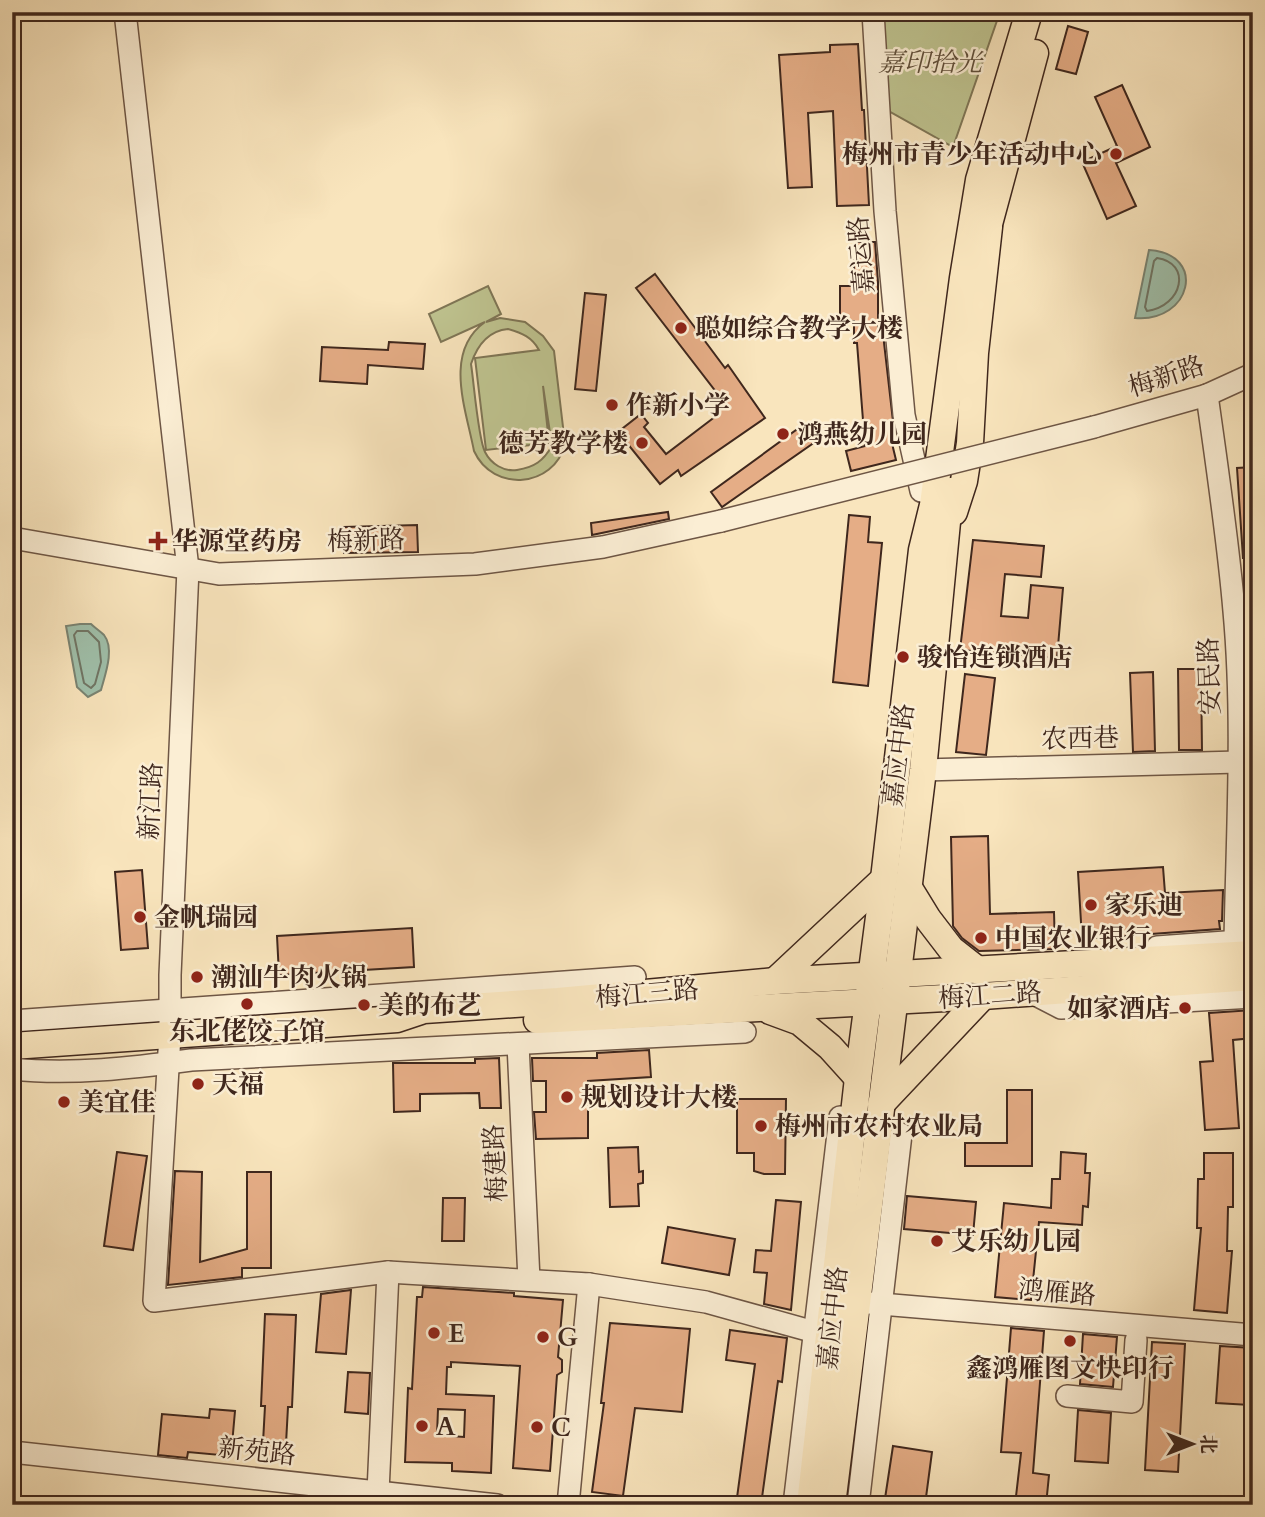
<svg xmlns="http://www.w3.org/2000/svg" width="1265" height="1517" viewBox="0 0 1265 1517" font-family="Cardo,'Noto Serif SC',serif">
<rect width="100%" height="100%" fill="#f9e5bd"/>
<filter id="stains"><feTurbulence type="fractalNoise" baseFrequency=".00286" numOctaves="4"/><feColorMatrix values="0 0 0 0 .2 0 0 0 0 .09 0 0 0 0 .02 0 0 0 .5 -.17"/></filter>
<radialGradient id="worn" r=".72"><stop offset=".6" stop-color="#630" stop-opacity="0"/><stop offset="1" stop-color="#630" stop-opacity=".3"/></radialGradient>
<!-- green -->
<g fill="#bfc490" stroke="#7f7656" stroke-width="2" fill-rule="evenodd">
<path d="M871 12H1000L953 147 887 110Z"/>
<path d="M488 286 501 314 486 322 500 318 525 322 543 336 554 351 565 444C554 488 493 493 474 451 466 409 443 352 485 322L441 342 429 314ZM508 329C522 333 532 337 539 350L475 358 486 450 549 443 543 386 552 446C543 461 535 467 517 470 504 472 491 464 485 452 478 438 474 383 471 364 477 346 487 331 508 329Z"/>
</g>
<!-- water -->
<g fill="#9fc0ab" stroke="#798372" stroke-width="2">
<path d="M1149 250C1208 254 1191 323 1135 318Z"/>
<path d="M80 624H91C95 628 100 631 104 635 115 649 105 675 101 690L88 697 77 687 66 626Z"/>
</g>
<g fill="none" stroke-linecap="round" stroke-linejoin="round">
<!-- shore -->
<g stroke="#6f7464" stroke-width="2">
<path d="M1157 258C1192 263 1183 306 1147 311L1145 307 1154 261Z"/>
<path d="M77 631H88L99 642 101 662 95 684 91 688 84 683 74 635Z"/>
</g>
</g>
<!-- building -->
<g fill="#e5ad86" stroke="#3f271d" stroke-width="2" fill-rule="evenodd">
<path d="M1068 26 1088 32 1076 74 1056 69Z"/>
<path d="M858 44 862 110H864L869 205 837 206 833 111 808 113 812 187 788 188 779 55 830 52V45Z"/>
<path d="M1122 85 1150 147 1116 163 1136 206 1107 219 1082 162 1117 146 1095 97Z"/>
<path d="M854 242H875L878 282V335L883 334 894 430 889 431 896 460 851 471 846 451 865 446 857 343H854V321H840V286H854Z"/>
<path d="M655 274 725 368 728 365 765 418 681 476 678 470 660 484 618 432 641 414 648 423 644 427 666 454 716 416 717 407 723 401 636 288Z"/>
<path d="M585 293 606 295 596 391 575 389Z"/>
<path d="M389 342 425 344 423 369 368 365 367 384 320 381 322 347 388 350Z"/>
<path d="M803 425 815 442 722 507 711 492Z"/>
<path d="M1253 467V558H1243L1237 468Z"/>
<path d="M668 512 669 519 592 535 591 523Z"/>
<path d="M849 515 870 517 868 542 882 543 868 686 833 682Z"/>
<path d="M417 525 418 552 344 553V527Z"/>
<path d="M973 540 1044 546 1041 577 1005 574 1001 616 1028 618 1031 585 1063 588 1057 658 960 650Z"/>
<path d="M1178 669H1201L1202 750H1179Z"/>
<path d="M1153 672 1155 751 1133 752 1130 673Z"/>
<path d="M965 674 995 678 986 755 956 752Z"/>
<path d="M988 836 990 914 1054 912 1055 949 979 951 962 938 953 926 951 837Z"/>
<path d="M1163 867 1165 893 1223 890 1222 921H1219L1220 929 1082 939 1078 872Z"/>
<path d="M142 870 148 948 121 950 115 872Z"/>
<path d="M412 928 414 967 279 975 277 936Z"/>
<path d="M1253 1010V1038L1233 1040 1239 1128 1205 1130 1200 1062 1213 1061 1209 1013Z"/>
<path d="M649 1050 651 1077 588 1081V1138L536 1139 534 1112H546V1081H533L532 1058H597V1053Z"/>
<path d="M499 1058 501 1108H480L479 1093 420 1094V1111L394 1112 393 1063H475V1059Z"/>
<path d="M1007 1090H1032V1166H965V1143H1007Z"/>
<path d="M737 1099H786L785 1174H764L754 1171V1153H737Z"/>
<path d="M638 1147 639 1172 643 1171V1183L638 1184 639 1206 610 1207 608 1148Z"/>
<path d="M117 1152 147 1156 133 1250 104 1246Z"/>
<path d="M1061 1152 1086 1154 1085 1173H1090L1088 1207 1083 1206 1082 1225 1039 1222 1031 1300 995 1297 1004 1203 1051 1208 1052 1179H1060Z"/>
<path d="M1204 1153H1233V1207H1228L1227 1251H1232L1227 1313 1194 1310 1201 1228H1197L1198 1179H1204Z"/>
<path d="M175 1171 202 1172 200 1262 247 1249V1172H271V1268H242V1277L168 1285Z"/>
<path d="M907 1196 976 1202 973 1235 904 1229Z"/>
<path d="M443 1198H465L464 1241H442Z"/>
<path d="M776 1200 801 1202 791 1310 764 1304 767 1273 754 1272 756 1250 771 1251Z"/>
<path d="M668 1227 735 1239 729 1275 662 1263Z"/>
<path d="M423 1287 514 1293V1296L563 1300 558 1357 562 1360V1372L557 1375 550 1471 513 1468 520 1366 451 1362V1367H447L446 1394 494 1396 491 1473 452 1471V1463L405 1462 408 1388 412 1389 417 1297H422ZM438 1409 465 1410 464 1437 437 1435Z"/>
<path d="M351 1290 346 1354 316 1352 321 1294Z"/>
<path d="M265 1314 296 1315 292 1407H288L285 1462 262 1461 265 1406H261Z"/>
<path d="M610 1323 690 1329 682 1412 635 1408 623 1496 592 1492 604 1403H601Z"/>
<path d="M1011 1328 1044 1331 1033 1473 1049 1475 1046 1505H1015L1021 1453 1001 1452Z"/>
<path d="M730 1330 787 1338 782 1382 778 1381 761 1505H736L755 1364 726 1360Z"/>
<path d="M1083 1334 1117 1337 1113 1387 1080 1384Z"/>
<path d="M1152 1342 1185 1344 1178 1472 1145 1470Z"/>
<path d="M1220 1346 1253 1348 1250 1405 1216 1403Z"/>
<path d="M348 1372 370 1373 368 1414 345 1412Z"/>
<path d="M210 1409 235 1411 231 1456 188 1452 187 1458 158 1455 162 1414 209 1418Z"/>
<path d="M1078 1410 1111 1413 1108 1463 1075 1461Z"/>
<path d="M893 1446 932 1452 925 1505H884Z"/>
</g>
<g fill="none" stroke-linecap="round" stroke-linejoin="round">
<defs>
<g id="minor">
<path d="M125 12 188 569 170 975V1035L154 1301 388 1272 589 1284 706 1302 811 1331"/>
<path d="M873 12 885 211 904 415 921 491"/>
<path d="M1207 395C1217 467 1228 539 1234 611 1244 720 1237 831 1235 941L1226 955"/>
<path d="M1094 427 1207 395 1253 374"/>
<path d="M12 538 219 574 475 564 603 547 721 521"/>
<path d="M923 770 1239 762"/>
<path d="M1157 947 1253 940"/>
<path d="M1032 993 1061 1008 1253 997"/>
<path d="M12 1021 635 977"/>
<path d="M518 1044 529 1280"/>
<path d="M12 1069C72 1075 132 1068 191 1060L745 1032"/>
<path d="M857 1302 1253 1335"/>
<path d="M1067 1396 1132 1402 1136 1340"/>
<path d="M12 1452 497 1505"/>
<path d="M378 1492 388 1272"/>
<path d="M568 1505 589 1284"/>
<path d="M794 1505 840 1117"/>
<path d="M858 1505 901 1134"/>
</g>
<g id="major">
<path d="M985 239 1035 53"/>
<path d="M954 512 964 481 970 443 975 353 989 227"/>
<path d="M909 888 928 919 951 949 979 971"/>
<path d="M775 981 884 879"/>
<path d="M770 1011 800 1022 830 1047 858 1078"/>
<path d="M537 1020 983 996 1253 977"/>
<path d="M12 1046 397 1019 424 1010 558 1001 775 981 1253 954"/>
<path d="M881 1104 983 996"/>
<path d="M810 1505 858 1078 884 879 922 550 933 505 963 278 979 180 1029 12"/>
<path d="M832 1505 923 770 950 491"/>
</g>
</defs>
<!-- minor casing -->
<use href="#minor" stroke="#6e5645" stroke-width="24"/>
<!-- major casing -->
<use href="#major" stroke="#3f271d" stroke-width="29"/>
<!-- minor -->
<use href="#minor" stroke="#fbeed4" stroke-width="21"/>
<!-- major -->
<use href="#major" stroke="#f9e5bd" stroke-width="26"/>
<defs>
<path id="minor-bridge" d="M721 521 1094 427"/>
</defs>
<!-- minor-bridge casing -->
<use href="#minor-bridge" stroke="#6e5645" stroke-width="24" stroke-linecap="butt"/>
<!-- minor-bridge -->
<use href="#minor-bridge" stroke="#fbeed4" stroke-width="21"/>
</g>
<!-- markers -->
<g fill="#8f2418" stroke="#fbeed4" stroke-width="2.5">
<circle cx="1116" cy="154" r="7"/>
<circle cx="681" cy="328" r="7"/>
<circle cx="612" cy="405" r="7"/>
<circle cx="783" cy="434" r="7"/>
<circle cx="642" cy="443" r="7"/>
<path d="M154.5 530.5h7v7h7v7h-7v7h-7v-7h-7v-7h7z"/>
<circle cx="903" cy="657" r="7"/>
<circle cx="1091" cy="905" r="7"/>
<circle cx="140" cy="917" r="7"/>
<circle cx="981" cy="938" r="7"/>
<circle cx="197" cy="977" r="7"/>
<circle cx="247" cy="1004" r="7"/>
<circle cx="364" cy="1005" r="7"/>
<circle cx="1185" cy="1008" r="7"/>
<circle cx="198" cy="1084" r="7"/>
<circle cx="567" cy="1097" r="7"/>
<circle cx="64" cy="1102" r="7"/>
<circle cx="761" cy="1126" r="7"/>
<circle cx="937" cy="1241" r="7"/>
<circle cx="434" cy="1333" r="7"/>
<circle cx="543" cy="1337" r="7"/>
<circle cx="1070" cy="1341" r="7"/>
<circle cx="422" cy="1426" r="7"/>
<circle cx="537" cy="1427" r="7"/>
</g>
<g text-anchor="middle" stroke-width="5" stroke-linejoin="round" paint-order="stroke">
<!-- park labels -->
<g font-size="26" font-style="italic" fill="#5f4e3a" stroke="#fbeed4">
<text x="930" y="71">嘉印拾光</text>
</g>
<!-- poi labels -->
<g font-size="26" font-weight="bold" fill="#3f271d" stroke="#fbeed4" text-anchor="start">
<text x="1102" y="163" text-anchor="end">梅州市青少年活动中心</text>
<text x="695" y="337">聪如综合教学大楼</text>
<text x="626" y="414">作新小学</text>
<text x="797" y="443">鸿燕幼儿园</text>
<text x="628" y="452" text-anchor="end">德芳教学楼</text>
<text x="172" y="550">华源堂药房</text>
<text x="917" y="666">骏怡连锁酒店</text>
<text x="1105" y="914">家乐迪</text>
<text x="154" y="926">金帆瑞园</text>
<text x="995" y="947">中国农业银行</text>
<text x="211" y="986">潮汕牛肉火锅</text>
<text x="378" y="1014">美的布艺</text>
<text x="1171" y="1017" text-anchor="end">如家酒店</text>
<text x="247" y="1040" text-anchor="middle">东北佬饺子馆</text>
<text x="212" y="1093">天福</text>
<text x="581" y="1106">规划设计大楼</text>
<text x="78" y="1111">美宜佳</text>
<text x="775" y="1135">梅州市农村农业局</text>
<text x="951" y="1250">艾乐幼儿园</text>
<text x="448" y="1342">E</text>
<text x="557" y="1346">G</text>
<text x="1070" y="1377" text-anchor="middle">鑫鸿雁图文快印行</text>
<text x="436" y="1435">A</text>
<text x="551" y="1436">C</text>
</g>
<!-- street labels -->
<g font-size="26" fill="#3f271d" stroke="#fbeed4">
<text transform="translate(861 255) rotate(-95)" y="9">嘉运路</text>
<text transform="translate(1166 376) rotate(-18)" y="9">梅新路</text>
<text transform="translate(366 540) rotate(-2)" y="9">梅新路</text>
<text transform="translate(1209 676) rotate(-92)" y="9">安民路</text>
<text transform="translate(1080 738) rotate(-1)" y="9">农西巷</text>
<text transform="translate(898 755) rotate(-83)" y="9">嘉应中路</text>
<text transform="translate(150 801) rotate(-87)" y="9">新江路</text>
<text transform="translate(647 993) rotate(-5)" y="9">梅江三路</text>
<text transform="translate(990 995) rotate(-4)" y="9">梅江二路</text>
<text transform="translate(495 1163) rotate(-93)" y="9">梅建路</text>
<text transform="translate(1057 1292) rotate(5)" y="9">鸿雁路</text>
<text transform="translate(832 1318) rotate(-84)" y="9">嘉应中路</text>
<text transform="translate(257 1451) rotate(6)" y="9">新苑路</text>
</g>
</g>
<!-- margin -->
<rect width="1265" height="1517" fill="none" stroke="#f9e5bd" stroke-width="42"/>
<rect x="14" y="14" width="1237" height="1489" fill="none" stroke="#3f271d" stroke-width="3.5"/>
<rect x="21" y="21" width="1223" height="1475" fill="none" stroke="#3f271d" stroke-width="2"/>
<!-- north arrow -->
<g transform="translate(1192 1444) rotate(90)" stroke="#fbeed4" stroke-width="5" paint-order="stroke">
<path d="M0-5L12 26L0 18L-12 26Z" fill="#3f271d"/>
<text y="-10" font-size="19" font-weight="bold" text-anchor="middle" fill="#3f271d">北</text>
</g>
<rect width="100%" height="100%" filter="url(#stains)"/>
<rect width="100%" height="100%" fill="url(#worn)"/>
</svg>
